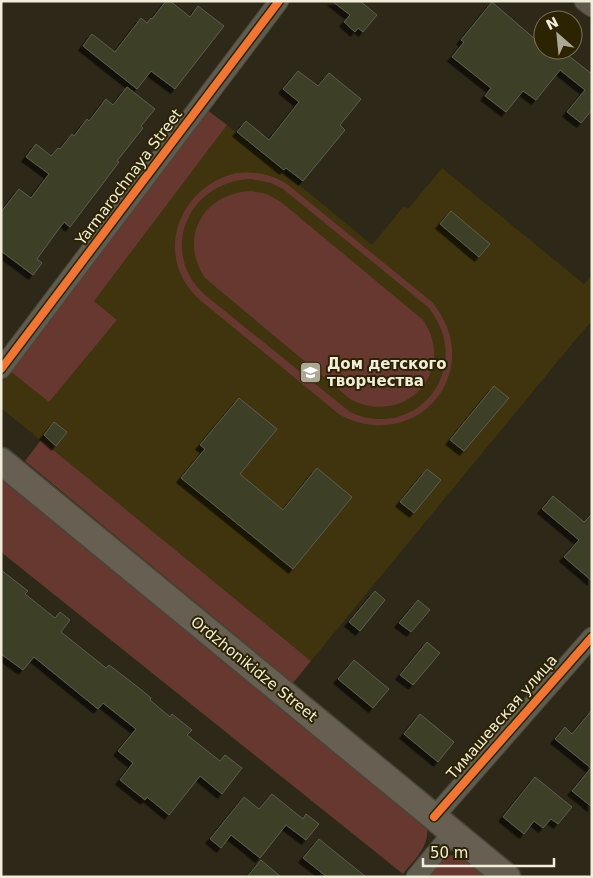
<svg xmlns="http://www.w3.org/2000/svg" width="593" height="878" viewBox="0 0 593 878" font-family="'DejaVu Sans',sans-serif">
<defs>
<filter id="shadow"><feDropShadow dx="-4.5" dy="4.5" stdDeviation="0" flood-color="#0009"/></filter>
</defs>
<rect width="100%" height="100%" fill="#2d2817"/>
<!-- built -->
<path fill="#3f340d" d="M227 125 372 245 404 206 408 209 442 168 584 284 592 275V324L590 323 572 344 311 661 1 408V383L10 371 49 401 117 320 93 301Z"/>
<!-- green -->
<g fill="#663830" fill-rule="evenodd">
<path d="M207 110 227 125 94 301 117 320 49 402 10 371Z"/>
<path d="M236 173C255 171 271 174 287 184L432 302C488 370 418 455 340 415L200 300C152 257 178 187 236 173ZM251 179 271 183 283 189 428 307C476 366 418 443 350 412L205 295C157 251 189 181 251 179Z"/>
<path d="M251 191 267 194 281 202 423 320C458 371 404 428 350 399L205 278C178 238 203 193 251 191Z"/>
<path d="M41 440 311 661 293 683 25 461Z"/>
<path d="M1 477 427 827C430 846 414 860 403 874L1 552Z"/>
<path d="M448 855 468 857 492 877H426L442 858Z"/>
</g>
<!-- building -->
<g fill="#3e4127" stroke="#5d5d50" filter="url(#shadow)">
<path d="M166 1H170L190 17 198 6 224 26 175 89 151 71 137 89 83 46 92 34 115 52 141 18 147 23 151 18 152 19Z"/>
<path d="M332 1H360L377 15 363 32 358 28 355 32 344 22 350 15Z"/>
<path d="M492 2 543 46V50H561L592 74V110L581 123 567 112 585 90 560 70 536 100 523 91 506 112 485 96 491 88 452 57 464 42 461 40Z"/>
<path d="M298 71 318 86 329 73 361 99 340 125 345 130 303 181 286 168 284 170 237 132 246 121 269 140 299 102 283 89Z"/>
<path d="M127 87 155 109 141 126 143 128 117 161 119 162 70 227 64 222 55 234 37 259 42 263 33 275 1 251V212L19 189 31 198 49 174 26 157 36 144 51 156 58 148 60 149 72 134 74 136 87 119 89 121 106 99 113 105Z"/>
<path d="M451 211 490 244 479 257 440 224Z"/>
<path d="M494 386 509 398 464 451 450 440Z"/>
<path d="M239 398 277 429 240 474 283 510 317 468 352 497 293 569 181 478 205 449 200 445Z"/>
<path d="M54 422 67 432 56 446 44 435Z"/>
<path d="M427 469 441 480 414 513 400 502Z"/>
<path d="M553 496 584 522 592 514V581L564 557 579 540 542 509Z"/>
<path d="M1 570 28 591 25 594 55 618 60 612 70 620 61 632 106 668 109 665 139 688 151 698 150 700 170 717 172 714 192 730 187 735 220 761 225 755 242 768 222 794 200 776 169 815 147 797 145 800 120 780 133 763 118 751 136 729 103 703 98 709 34 657 23 670 1 654Z"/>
<path d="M375 591 385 600 360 631 349 622Z"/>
<path d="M418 600 430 610 411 632 399 623Z"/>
<path d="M427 642 440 653 413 685 400 675Z"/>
<path d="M354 660 389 689 373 708 338 679Z"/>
<path d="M592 710V807L572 791 591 768 555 739 565 727 572 734Z"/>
<path d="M420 714 454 742 438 762 404 734Z"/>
<path d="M535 777 572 807 558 824 551 819 543 828 534 821 524 834 503 817Z"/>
<path d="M272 794 303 819 306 814 319 824 306 840 286 825 260 858 231 835 221 848 210 839 244 797 259 809Z"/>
<path d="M319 839 366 877H327L303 858Z"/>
<path d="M261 860 281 877H247Z"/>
</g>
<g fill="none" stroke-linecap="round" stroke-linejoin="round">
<defs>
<g id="street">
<path d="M584 1 592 7"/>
<path d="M1 369 279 1"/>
<path d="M434 817 592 637"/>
<path d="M416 877 453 832"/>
</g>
<path id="secondary" d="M1 461 507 877"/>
</defs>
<!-- street casing -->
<use href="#street" stroke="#494538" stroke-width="21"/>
<!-- secondary casing -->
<use href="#secondary" stroke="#494538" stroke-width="29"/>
<!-- street -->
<use href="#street" stroke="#5f5c4f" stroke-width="19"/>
<!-- secondary -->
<use href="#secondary" stroke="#676052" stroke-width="26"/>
<defs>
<g id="cycleway">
<path d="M1 369 279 1"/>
<path d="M434 817 592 637"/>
</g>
</defs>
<!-- cycleway casing -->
<use href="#cycleway" stroke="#2c2303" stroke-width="11"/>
<!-- cycleway -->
<use href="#cycleway" stroke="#f07635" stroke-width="8"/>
</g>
<!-- icons -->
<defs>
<symbol id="school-square" viewBox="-11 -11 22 22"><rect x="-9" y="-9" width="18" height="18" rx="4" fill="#ada796" stroke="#2c2303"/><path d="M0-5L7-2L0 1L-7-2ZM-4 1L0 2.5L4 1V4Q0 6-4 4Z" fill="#fff"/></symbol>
</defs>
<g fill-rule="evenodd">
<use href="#school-square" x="298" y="360" width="25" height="25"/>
</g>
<g text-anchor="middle" stroke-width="4" stroke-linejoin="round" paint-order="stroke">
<!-- street labels -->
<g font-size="15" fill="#f2ecda" stroke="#2c2303">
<text transform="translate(129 177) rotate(-53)" y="5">Yarmarochnaya Street</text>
<text transform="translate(254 669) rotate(39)" y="5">Ordzhonikidze Street</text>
<text transform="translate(502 717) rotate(-49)" y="5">Тимашевская улица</text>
</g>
<!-- poi labels -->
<g font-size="15" font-weight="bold" fill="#f2ecda" stroke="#2c2303" text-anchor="start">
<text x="327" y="369">Дом детского<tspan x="327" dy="17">творчества</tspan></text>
</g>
</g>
<!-- border -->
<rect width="593" height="878" fill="none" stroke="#f2ecda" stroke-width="5"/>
<!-- north arrow -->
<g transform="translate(558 35) rotate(333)"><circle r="24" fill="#2c2303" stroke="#7b7359"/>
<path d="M0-4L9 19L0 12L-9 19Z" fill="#ada796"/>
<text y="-8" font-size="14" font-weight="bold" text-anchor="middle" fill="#f2ecda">N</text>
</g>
<!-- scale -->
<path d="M423 858v8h131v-8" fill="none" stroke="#f2ecda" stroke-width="2.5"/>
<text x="430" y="858" font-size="15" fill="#f2ecda" stroke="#2c2303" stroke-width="4" paint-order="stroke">50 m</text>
</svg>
